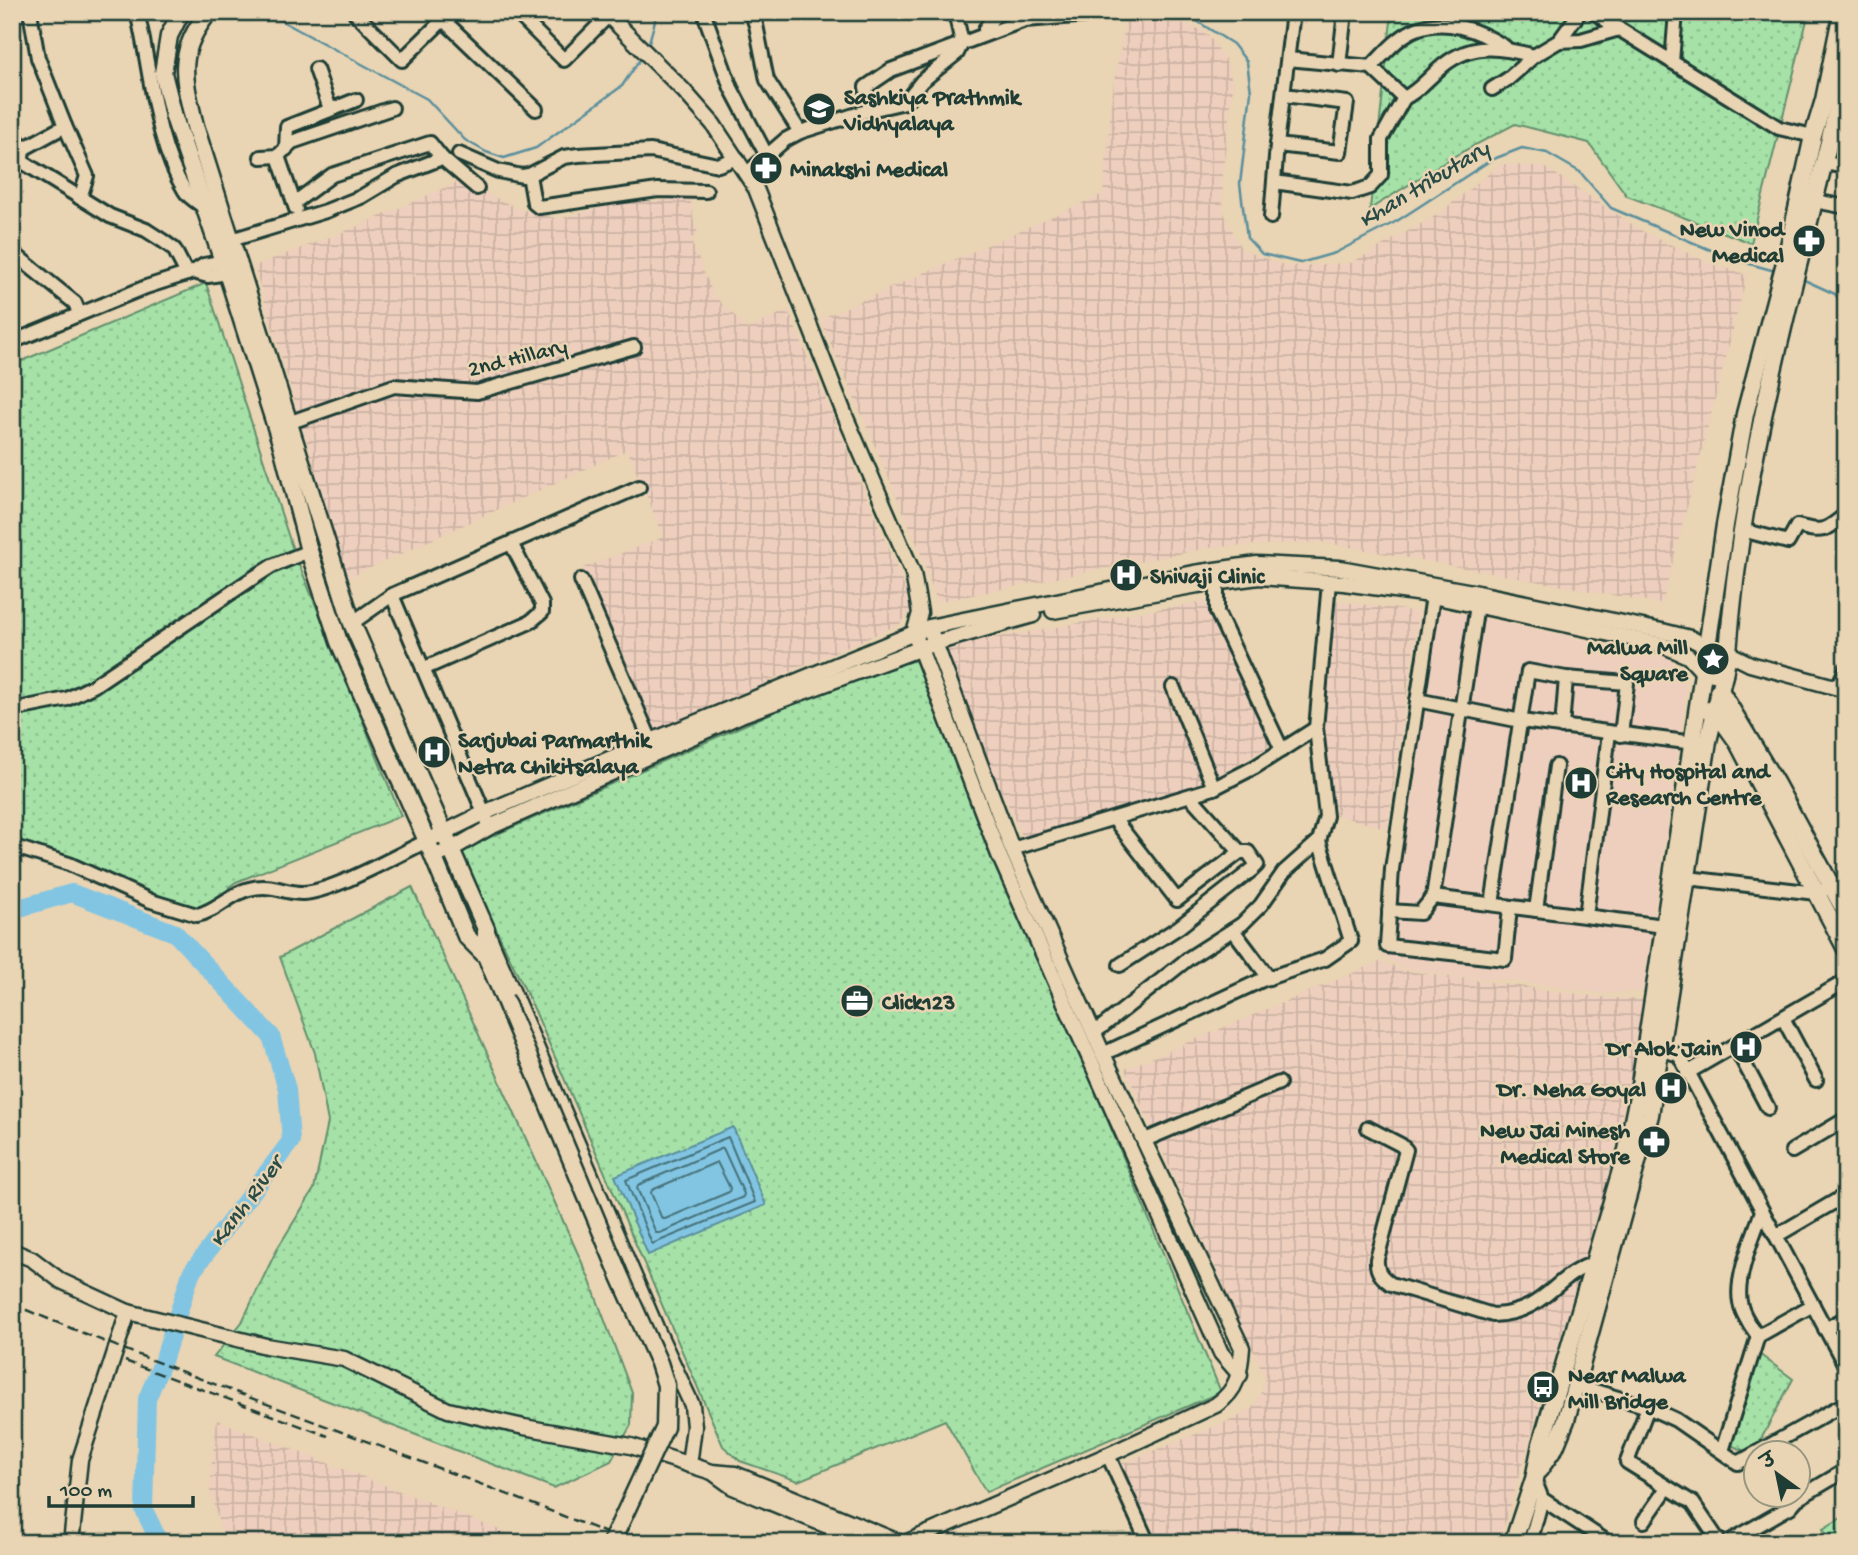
<svg xmlns="http://www.w3.org/2000/svg" width="1858" height="1555" viewBox="0 0 1858 1555" font-family="'Gochi Hand','Playpen Sans Deva',sans-serif">
<defs>
<pattern id="industrial-grid" width="8" height="8" patternUnits="userSpaceOnUse" patternTransform="scale(1.75)"><rect width="8" height="8" fill="#eecfbe"/><path d="M0 4h8M4 0v8" fill="none" stroke="#ccb3a4"/></pattern>
<pattern id="green-dots" width="8" height="8" patternUnits="userSpaceOnUse" patternTransform="scale(1.75)"><rect width="8" height="8" fill="#a6e2a8"/><path d="M2 2h.1M6 6h.1" fill="none" stroke="#8ec391" stroke-width="1.8" stroke-linecap="round"/></pattern>
</defs>
<rect width="100%" height="100%" fill="#e9d4b3"/>
<filter id="ink" filterUnits="userSpaceOnUse"><feTurbulence type="fractalNoise" baseFrequency=".0143" numOctaves="2"/><feDisplacementMap in="SourceGraphic" scale="14" xChannelSelector="R" yChannelSelector="G"/><feConvolveMatrix kernelMatrix="1 2 1 2 8 2 1 2 1" color-interpolation-filters="sRGB"/></filter>
<g filter="url(#ink)">
<!-- built -->
<path fill="#eecfbe" d="M1437 608 1666 657 1681 668 1687 687 1643 991 1606 994 1506 980 1471 978 1407 969 1383 957Z"/>
<!-- industrial -->
<g fill="url(#industrial-grid)">
<path d="M1128 12H1145L1205 31 1225 59 1233 84 1222 177 1224 213 1241 249 1286 266 1351 263 1437 215 1501 164 1545 167 1642 231 1707 262 1747 275 1662 604 1322 542 1213 547 937 602 919 548 820 319 1103 194 1114 81Z"/>
<path d="M460 181 517 208 559 219 624 201H662L690 195 694 223 698 234 690 239 714 296 748 329 788 310 913 607 900 624 655 731 583 568 664 537 627 450 348 578 254 266 354 228Z"/>
<path d="M1331 600 1419 612 1387 829 1336 815 1315 736Z"/>
<path d="M1205 601 1271 745 1229 770 1186 791 1024 840 936 648Z"/>
<path d="M1382 961 1407 971 1608 998 1648 1000 1608 1177 1499 1543H1159L1121 1464 1234 1419 1252 1409 1262 1391 1265 1377 1125 1069Z"/>
<path d="M217 1420 533 1543H225L209 1488Z"/>
</g>
<!-- green -->
<g fill="url(#green-dots)" stroke="#62906e" stroke-width="2">
<path d="M1392 12H1809L1751 243 1627 196 1589 143 1515 124 1458 154 1370 209Z"/>
<path d="M206 283 292 547 401 816 236 882 229 887 228 895 208 915 12 847V365Z"/>
<path d="M912 651 1221 1392 986 1492 945 1420 798 1481 740 1461 723 1446 535 1011 459 851Z"/>
<path d="M412 887 588 1276 632 1393 631 1425 611 1461 554 1488 214 1357 242 1322 277 1249 314 1189 328 1122 315 1053 280 957Z"/>
<path d="M1759 1354 1793 1379 1760 1441 1745 1451 1728 1444Z"/>
<path d="M1846 1515V1543H1832L1823 1529Z"/>
</g>
<!-- water -->
<path fill="#82c5e3" stroke="#5a8f9d" stroke-width="2" d="M733 1127 766 1205 648 1255 615 1176Z"/>
<g fill="none" stroke-linecap="round" stroke-linejoin="round">
<!-- shore -->
<g stroke="#47737a" stroke-width="2">
<path d="M728 1137 755 1202 652 1244 626 1180Z"/>
<path d="M723 1148 744 1194 743 1197 660 1233H656L637 1188 638 1185Z"/>
<path d="M717 1162 730 1188 729 1192 665 1219H662L651 1193 652 1190Z"/>
</g>
<!-- stream -->
<g stroke="#5a8f9d" stroke-width="2.5">
<path d="M265 12 427 99 465 140 486 152 504 158 536 148 622 86 643 55"/>
<path d="M1178 12 1192 18 1233 44 1247 62 1251 92 1240 184 1247 238 1262 254 1300 263 1335 253 1397 221 1491 160 1522 148 1547 153 1580 172 1611 208 1732 259 1775 271"/>
<path d="M648 46 655 21V12"/>
<path d="M1802 279 1835 294 1846 310"/>
</g>
<!-- river -->
<path stroke="#82c5e3" stroke-width="18" d="M12 910 72 893 175 933 271 1036 287 1089 291 1141 191 1273 164 1358 147 1399 144 1510 160 1543"/>
<defs>
<g id="minor">
<path d="M137 12C151 68 154 141 185 191 189 198 199 203 205 208"/>
<path d="M354 12 402 60 451 12"/>
<path d="M435 12 536 109"/>
<path d="M516 12 564 60 609 15"/>
<path d="M751 12 756 25 767 80 800 132"/>
<path d="M1594 12 1619 29"/>
<path d="M706 19 731 88 767 156"/>
<path d="M986 33 985 29 997 12"/>
<path d="M1559 41 1581 40 1619 29 1779 128 1813 136"/>
<path d="M1288 59 1371 67 1404 98C1417 92 1427 80 1438 70 1468 42 1497 46 1534 56"/>
<path d="M1672 62 1676 12"/>
<path d="M1339 65 1345 12"/>
<path d="M1371 67C1383 55 1396 39 1412 31 1443 16 1479 30 1505 47"/>
<path d="M316 69 330 109"/>
<path d="M1492 89 1508 79 1534 56 1559 41 1580 12"/>
<path d="M870 110 866 87 891 70 1025 20 1090 15"/>
<path d="M65 126 87 176 80 198"/>
<path d="M12 132 23 149 22 158"/>
<path d="M1277 145 1340 152 1347 103 1284 95"/>
<path d="M23 149 65 126 38 58 30 12"/>
<path d="M286 149 287 127 356 100"/>
<path d="M459 154 498 171 522 176 529 175 564 157 578 155 651 151 718 165 737 158"/>
<path d="M278 156 296 209"/>
<path d="M261 157 278 156 292 142 392 108"/>
<path d="M1825 163 1846 167"/>
<path d="M12 166 21 161 110 216 146 230 163 241 174 249 187 274"/>
<path d="M746 174 785 140 800 132 870 110 905 102 922 81 957 53 962 43 955 12"/>
<path d="M529 175 534 203 539 207 658 190 706 191"/>
<path d="M1274 182 1352 193 1370 187 1381 175V139L1404 98"/>
<path d="M1815 201 1846 207"/>
<path d="M294 203 332 175 430 143 442 158 477 188"/>
<path d="M1271 217 1277 145 1293 12"/>
<path d="M231 240 326 211 361 197 396 176 442 158"/>
<path d="M12 252 75 303 79 313"/>
<path d="M193 272 208 276 234 272"/>
<path d="M12 342 146 287 193 272 204 265 230 260"/>
<path d="M288 423 394 386 477 392 634 347"/>
<path d="M1742 530 1788 542 1797 526C1823 533 1826 531 1846 514"/>
<path d="M581 580 651 741"/>
<path d="M1217 583V612L1282 750"/>
<path d="M392 595 490 827"/>
<path d="M1433 596 1392 869 1387 946 1505 959 1510 907"/>
<path d="M352 623 392 595 639 487"/>
<path d="M423 669 530 622 542 612V604L511 543"/>
<path d="M1173 687 1214 788"/>
<path d="M1837 688 1846 669"/>
<path d="M1417 700 1521 721 1694 743"/>
<path d="M12 710 67 699 93 686 250 580 272 566 309 551"/>
<path d="M1562 727 1566 678"/>
<path d="M1114 819 1177 900 1240 852 1191 797"/>
<path d="M12 846 69 864 151 901 197 915C217 911 229 894 249 889 272 883 283 893 302 893 333 892 397 855 427 841"/>
<path d="M1012 849 1214 788 1255 767 1316 728"/>
<path d="M1679 877 1816 893 1824 890"/>
<path d="M1433 897 1664 926"/>
<path d="M1492 904 1528 671 1566 678 1627 683 1621 735"/>
<path d="M1536 910 1556 766"/>
<path d="M1389 911 1420 913 1433 897 1477 605"/>
<path d="M1586 916 1609 733"/>
<path d="M1233 930 1269 978"/>
<path d="M1120 965 1179 927 1253 869 1257 865 1248 852H1240"/>
<path d="M1783 1018 1816 1080"/>
<path d="M1094 1033 1189 958 1242 924 1261 905 1284 872 1319 841 1326 816 1316 728 1329 582"/>
<path d="M1735 1046 1768 1108"/>
<path d="M1653 1047 1679 1055 1846 1367"/>
<path d="M1103 1054 1262 980 1325 959 1351 941 1319 841"/>
<path d="M1687 1073 1846 981"/>
<path d="M1368 1128 1401 1145 1406 1150 1377 1259C1376 1271 1381 1277 1391 1284L1493 1315C1548 1313 1553 1274 1596 1263"/>
<path d="M1145 1140 1279 1083"/>
<path d="M1792 1151 1846 1119"/>
<path d="M1776 1236 1846 1195"/>
<path d="M1825 1329 1846 1318"/>
<path d="M1758 1336C1751 1326 1742 1315 1740 1302 1735 1277 1754 1235 1762 1211"/>
<path d="M1575 1385 1648 1407 1676 1420 1738 1463 1846 1403"/>
<path d="M1648 1407 1627 1462 1693 1503 1720 1543"/>
<path d="M1722 1451 1758 1336 1813 1305"/>
<path d="M1108 1455 1148 1543"/>
<path d="M1534 1479 1542 1499 1609 1543"/>
<path d="M1644 1521 1667 1488"/>
<path d="M1530 1543 1542 1499"/>
<path d="M1727 1543 1790 1507 1797 1499 1846 1470"/>
</g>
<g id="tertiary">
<path d="M605 12 684 91 713 124 756 189 846 418 913 573 920 613 914 633 999 855 1221 1353 1240 1375"/>
<path d="M1053 611 1198 585 1259 577 1344 583 1423 594 1662 645 1688 656 1702 671"/>
<path d="M1728 653 1750 664 1846 690"/>
<path d="M427 841 484 813 651 741 929 627 1194 573 1257 564 1340 568 1478 593 1662 631 1690 638 1707 647"/>
<path d="M434 857 452 849 490 827 741 715 935 643 1033 615"/>
<path d="M487 932 657 1330 692 1405 694 1427 689 1465"/>
<path d="M12 1251 32 1259 61 1281 128 1312 266 1346 344 1359 448 1410 524 1427 631 1446 712 1472 735 1474 901 1543"/>
<path d="M715 1474 733 1487 869 1543"/>
<path d="M71 1543 80 1460 128 1312"/>
<path d="M905 1543 1108 1455 1216 1405C1238 1390 1240 1373 1242 1348L1103 1054 1012 849 932 635"/>
</g>
<g id="secondary">
<path d="M181 12 169 36 163 73 174 117 229 279 282 446 309 551 339 642 427 841 466 936 486 956 504 998"/>
<path d="M209 12C175 53 184 79 195 126L352 623 486 929V956"/>
<path d="M1707 647 1725 525 1745 414 1787 255 1813 136 1824 100 1842 12"/>
<path d="M1728 653C1742 456 1800 265 1846 73"/>
<path d="M1718 692H1721L1776 784 1846 913"/>
<path d="M1709 710 1717 713 1737 741 1846 949"/>
<path d="M1539 1470 1555 1447 1566 1420 1650 1115 1708 741 1724 675"/>
<path d="M1513 1543 1534 1479 1541 1444 1627 1150 1639 1091 1707 647 1728 653 1724 675 1702 671"/>
</g>
</defs>
<!-- minor casing -->
<use href="#minor" stroke="#1f3d34" stroke-width="18"/>
<!-- tertiary casing -->
<use href="#tertiary" stroke="#1f3d34" stroke-width="19"/>
<!-- secondary casing -->
<use href="#secondary" stroke="#1f3d34" stroke-width="21"/>
<!-- minor -->
<use href="#minor" stroke="#e9d4b3" stroke-width="12"/>
<!-- tertiary -->
<use href="#tertiary" stroke="#e9d4b3" stroke-width="14"/>
<!-- secondary -->
<use href="#secondary" stroke="#e9d4b3" stroke-width="16"/>
<!-- rail -->
<g stroke="#1f3d34" stroke-width="2.5" stroke-dasharray="10 5" stroke-linecap="butt">
<path d="M12 1304C216 1389 426 1460 631 1543"/>
<path d="M125 1361 328 1436"/>
</g>
<defs>
<path id="secondary-bridge" d="M504 998 619 1274 659 1363 666 1385 665 1427 611 1543"/>
</defs>
<!-- secondary-bridge casing -->
<use href="#secondary-bridge" stroke="#1f3d34" stroke-width="21" stroke-linecap="butt"/>
<!-- secondary-bridge -->
<use href="#secondary-bridge" stroke="#e9d4b3" stroke-width="16"/>
</g>
</g>
<!-- icons -->
<defs>
<symbol id="school-disc" viewBox="-11 -11 22 22"><circle r="9.5" fill="#1f3d34" stroke="#e9d4b3"/><path d="M0-5L7-2L0 1L-7-2ZM-4 1L0 2.5L4 1V4Q0 6-4 4Z" fill="#fff"/></symbol>
<symbol id="pharmacy-disc" viewBox="-11 -11 22 22"><circle r="9.5" fill="#1f3d34" stroke="#e9d4b3"/><path d="M-2-6h4v4h4v4h-4v4h-4v-4h-4v-4h4Z" fill="#fff"/></symbol>
<symbol id="hospital-disc" viewBox="-11 -11 22 22"><circle r="9.5" fill="#1f3d34" stroke="#e9d4b3"/><path d="M-5-5h3v3.5h4V-5h3V5h-3V1.5h-4V5h-3Z" fill="#fff"/></symbol>
<symbol id="sight-disc" viewBox="-11 -11 22 22"><circle r="9.5" fill="#1f3d34" stroke="#e9d4b3"/><path d="M0-6L1.8-2.2L6-1.7L2.9 1.2L3.7 5.4L0 3.3L-3.7 5.4L-2.9 1.2L-6-1.7L-1.8-2.2Z" fill="#fff"/></symbol>
<symbol id="office-disc" viewBox="-11 -11 22 22"><circle r="9.5" fill="#1f3d34" stroke="#e9d4b3"/><path d="M-6-3h4V-5.5h4V-3h4V5H-6ZM-1-4.5V-3h2v-1.5ZM-6 0V1H6V0Z" fill="#fff"/></symbol>
<symbol id="bus-disc" viewBox="-11 -11 22 22"><circle r="9.5" fill="#1f3d34" stroke="#e9d4b3"/><path d="M-5-6H5V4H4V6H2V4H-2V6H-4V4H-5ZM-3.5-4V0h7V-4ZM-3.5 1.2v1.5H-2V1.2ZM2 1.2v1.5H3.5V1.2Z" fill="#fff"/></symbol>
</defs>
<g fill-rule="evenodd">
<use href="#school-disc" x="800" y="90" width="38" height="38"/>
<use href="#pharmacy-disc" x="747" y="149" width="38" height="38"/>
<use href="#pharmacy-disc" x="1790" y="222" width="38" height="38"/>
<use href="#hospital-disc" x="1107" y="556" width="38" height="38"/>
<use href="#sight-disc" x="1694" y="640" width="38" height="38"/>
<use href="#hospital-disc" x="415" y="733" width="38" height="38"/>
<use href="#hospital-disc" x="1562" y="764" width="38" height="38"/>
<use href="#office-disc" x="838" y="982" width="38" height="38"/>
<use href="#hospital-disc" x="1727" y="1028" width="38" height="38"/>
<use href="#hospital-disc" x="1652" y="1069" width="38" height="38"/>
<use href="#pharmacy-disc" x="1635" y="1123" width="38" height="38"/>
<use href="#bus-disc" x="1524" y="1368" width="38" height="38"/>
</g>
<g text-anchor="middle" stroke-width="5" stroke-linejoin="round" paint-order="stroke">
<!-- poi labels -->
<g font-size="23" font-weight="bold" fill="#1f3d34" stroke="#e9d4b3" text-anchor="start">
<text x="844" y="104">Sashkiya Prathmik<tspan x="844" dy="26">Vidhyalaya</tspan></text>
<text x="790" y="176">Minakshi Medical</text>
<text x="1784" y="236" text-anchor="end">New Vinod<tspan x="1784" dy="26">Medical</tspan></text>
<text x="1150" y="583">Shivaji Clinic</text>
<text x="1688" y="654" text-anchor="end">Malwa Mill<tspan x="1688" dy="26">Square</tspan></text>
<text x="458" y="747">Sarjubai Parmarthik<tspan x="458" dy="26">Netra Chikitsalaya</tspan></text>
<text x="1606" y="778">City Hospital and<tspan x="1606" dy="26">Research Centre</tspan></text>
<text x="882" y="1009">Click123</text>
<text x="1722" y="1055" text-anchor="end">Dr Alok Jain</text>
<text x="1646" y="1096" text-anchor="end">Dr. Neha Goyal</text>
<text x="1630" y="1137" text-anchor="end">New Jai Minesh<tspan x="1630" dy="26">Medical Store</tspan></text>
<text x="1568" y="1382">Near Malwa<tspan x="1568" dy="26">Mill Bridge</tspan></text>
</g>
<!-- street labels -->
<g font-size="23" fill="#1f3d34" stroke="#e9d4b3">
<text transform="translate(517 356) rotate(-14)" y="8">2nd Hillary</text>
</g>
<!-- water labels -->
<g font-size="24" font-style="italic" fill="#294b46" stroke="#e9d4b3">
<text transform="translate(1423 183) rotate(-31)" y="8">Khan tributary</text>
<text transform="translate(245 1201) rotate(-53)" y="8">Kanh River</text>
</g>
</g>
<!-- margin -->
<rect width="1858" height="1555" fill="none" stroke="#e9d4b3" stroke-width="42"/>
<rect x="21" y="21" width="1816" height="1513" fill="none" stroke="#1f3d34" stroke-width="2.5" filter="url(#ink)"/>
<!-- north arrow -->
<g transform="translate(1777 1474) rotate(327)"><circle r="33" fill="#e9d4b3" stroke="#989880" stroke-width="2"/>
<path d="M0-5L12 26L0 18L-12 26Z" fill="#1f3d34"/>
<text y="-10" font-size="19" font-weight="bold" text-anchor="middle" fill="#1f3d34">उ</text>
</g>
<!-- scale -->
<path d="M49 1496v10h144v-10" fill="none" stroke="#1f3d34" stroke-width="3.5"/>
<text x="60" y="1496" font-size="21" fill="#1f3d34" stroke="#e9d4b3" stroke-width="5" paint-order="stroke">100 m</text>
</svg>
